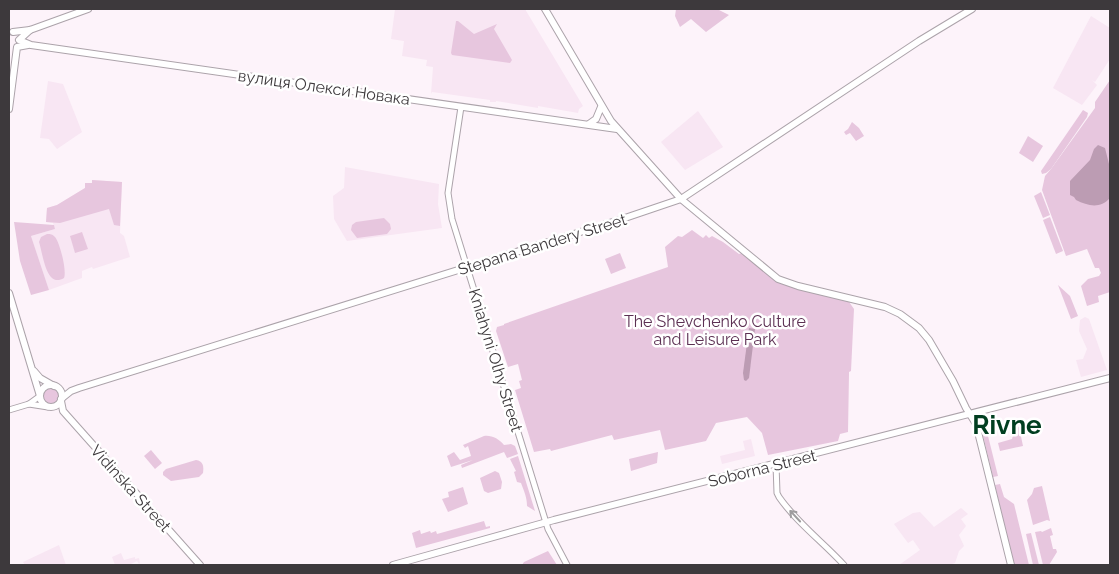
<svg xmlns="http://www.w3.org/2000/svg" width="1119" height="574" viewBox="0 0 1119 574" font-family="Raleway,sans-serif">
<rect width="100%" height="100%" fill="#fdf3fa"/>
<!-- built -->
<g fill="#f8e6f3">
<path d="M395 9H525L583 106 579 109 578 113 538 106V108L496 101V102H490V100L432 92 431 94 433 67 426 66 427 60 402 56 404 41 391 39Z"/>
<path d="M1091 16 1110 28V59L1095 82 1092 80 1097 85 1082 105 1053 88Z"/>
<path d="M48 81 63 84 82 132 57 149 49 139 40 138Z"/>
<path d="M698 111 723 147 685 170 661 142Z"/>
<path d="M345 167 439 184 438 204 442 228 347 241 334 219 333 196 344 188Z"/>
<path d="M92 180 122 182 120 233 124 236 130 257 93 269 92 267 82 271V278L49 290 31 236 55 229 53 223 46 222 47 208 57 205 85 188V183H92Z"/>
<path d="M1085 317 1089 319 1107 370 1081 377 1076 360 1083 359 1087 349 1079 331 1080 320Z"/>
<path d="M751 439 755 456 722 464 720 456 745 450 743 441Z"/>
<path d="M961 508 968 514 961 519 966 526 959 535 964 546 959 551 955 563 949 565H899L920 550 913 540 908 543 894 524 913 513 920 512 934 527Z"/>
<path d="M59 545 66 565H25L23 562Z"/>
<path d="M121 553 124 560 135 557V559L139 558 140 563 139 564 137 561 129 565H115L112 557Z"/>
</g>
<!-- green -->
<g fill="#e7c6de">
<path d="M676 9H717L729 15 706 32 691 19 680 27 675 16Z"/>
<path d="M456 21H458L474 34 497 24 494 29 512 60 510 63 452 55 451 53Z"/>
<path d="M1110 80V292L1098 296 1099 302 1087 306 1081 286 1088 279 1099 276 1101 273 1099 268H1095L1087 249 1066 256 1042 190 1045 176 1051 169 1095 108V102Z"/>
<path d="M1083 110 1088 113 1087 117 1051 169 1046 173 1042 174 1041 171Z"/>
<path d="M852 122 859 128 864 136 856 141 850 133 846 135 844 132 848 129Z"/>
<path d="M1028 136 1043 146 1033 162 1019 153Z"/>
<path d="M92 180 122 182 120 226 114 225 109 209 60 223 46 222 47 208 57 205 85 188V183H92Z"/>
<path d="M1041 192 1050 215 1043 218 1034 196Z"/>
<path d="M1050 217 1063 251 1056 254 1043 220Z"/>
<path d="M384 218 390 224 391 229 387 234 357 238 351 230 352 225 356 222Z"/>
<path d="M14 222 54 225 55 229 31 236 49 290 31 295 20 261Z"/>
<path d="M692 230 703 238 706 235 709 238 712 236 723 242 739 254 744 252 776 279 845 296 854 309 851 371 849 372V374L848 432 840 434 838 441 768 455 762 433 747 417 716 423 706 441 665 450 660 430 614 440 612 435 551 451 550 449 534 452 515 390 521 388 519 381 522 380 518 364 508 367 496 331 497 327 504 325V324L668 267 665 247 678 236 682 237Z"/>
<path d="M82 232 88 249 75 253 70 236Z"/>
<path d="M47 234C51 234 52 234 55 237 60 243 67 271 64 278 46 289 43 254 39 242L41 237Z"/>
<path d="M620 253 626 268 611 274 605 259Z"/>
<path d="M1058 285 1070 296 1078 316 1071 319Z"/>
<circle cx="51" cy="396" r="8"/>
<path d="M981 427 986 428 998 476 993 477Z"/>
<path d="M1019 427 1023 446 1000 451 998 443 1012 439 1015 428Z"/>
<path d="M484 436C492 435 499 439 504 445L511 444 515 446 518 454 507 458 504 452 462 468 461 465 473 460 451 467 447 456 454 452 460 460 471 456 468 446 465 448 463 445Z"/>
<path d="M151 450 162 463 155 469 144 456Z"/>
<path d="M658 452 657 463 631 471 629 459Z"/>
<path d="M518 456 535 511 527 506C527 497 524 491 521 483L517 482 514 472 516 471 510 459Z"/>
<path d="M196 460C203 461 204 466 203 473L199 477 171 481 163 475V472L166 469Z"/>
<path d="M495 471 499 473 502 482 501 489 488 493 484 491 480 478Z"/>
<path d="M1000 484 1004 497 1014 504 1029 565H1014L995 485Z"/>
<path d="M1042 486 1050 521 1047 520 1033 525 1027 500 1032 494 1034 488Z"/>
<path d="M463 487 468 504 448 512 442 499 449 497 448 492Z"/>
<path d="M484 521 486 527 490 526V528L416 548 412 533 420 530 421 534 430 531 431 533 436 531 437 534Z"/>
<path d="M1051 528 1053 535 1050 536 1053 549H1056L1057 552 1049 565H1043L1035 532 1041 531 1042 532Z"/>
<path d="M1031 533 1039 565H1033L1026 534Z"/>
<path d="M548 551 557 565H522L524 562Z"/>
</g>
<!-- water -->
<g fill="#bc9cb3">
<path d="M1098 145 1105 148 1110 168V198C1100 209 1088 206 1076 200L1074 197 1070 195V181L1090 160 1094 149Z"/>
<path d="M749 328 755 329 749 378 746 381 744 380 743 373Z"/>
</g>
<g fill="none" stroke-linecap="round" stroke-linejoin="round">
<defs>
<g id="minor">
<path d="M461 107 448 193 452 219 548 529 567 565"/>
<path d="M29 404 48 407"/>
<path d="M9 410 29 404 40 396"/>
<path d="M776 464 777 493 779 497C797 523 823 542 844 565"/>
</g>
<g id="major">
<path d="M545 9 611 121 681 199 778 279 798 286 885 307 900 314 919 328 929 340 953 381 966 408 976 424 1011 565"/>
<path d="M30 30 19 40 31 45 617 129"/>
<path d="M13 32 30 30 88 9"/>
<path d="M9 109 17 47 28 45"/>
<path d="M589 124 596 119 601 107"/>
<path d="M9 293 40 396"/>
<path d="M34 371 40 378 54 386"/>
<circle cx="51" cy="396" r="11"/>
<path d="M61 399 71 391 79 388 619 220 681 199 919 41 972 9"/>
<path d="M61 401 63 411 200 565"/>
<path d="M393 565 554 520 1110 378"/>
</g>
</defs>
<!-- minor casing -->
<use href="#minor" stroke="#aca3aa" stroke-width="7"/>
<!-- major casing -->
<use href="#major" stroke="#aca3aa" stroke-width="8"/>
<!-- minor -->
<use href="#minor" stroke="#fff" stroke-width="5"/>
<!-- major -->
<use href="#major" stroke="#fff" stroke-width="6"/>
</g>
<!-- one-way arrows -->
<defs><path id="oneway-shaft" d="M-6 0H5M1.5-3L5.5 0L1.5 3" fill="none" stroke-width="1.6" stroke-linecap="round" stroke-linejoin="round" transform="scale(1.25)"/></defs>
<use stroke="#9e9c9e" href="#oneway-shaft" transform="translate(795 516) rotate(-133)"/>
<g text-anchor="middle" stroke-width="5" stroke-linejoin="round" paint-order="stroke">
<!-- street labels -->
<g font-size="16" fill="#3d393c" stroke="#fff">
<text transform="translate(324 87) rotate(8)" y="6">вулиця Олекси Новака</text>
<text transform="translate(542 244) rotate(-17)" y="6">Stepana Bandery Street</text>
<text transform="translate(496 360) rotate(73)" y="6">Kniahyni Olhy Street</text>
<text transform="translate(762 468) rotate(-14)" y="6">Soborna Street</text>
<text transform="translate(131 488) rotate(48)" y="6">Vidinska Street</text>
</g>
<!-- park labels -->
<g font-size="16" fill="#5c3053" stroke="#fff">
<text x="715" y="327">The Shevchenko Culture<tspan x="715" dy="18">and Leisure Park</tspan></text>
</g>
<!-- town labels -->
<g font-size="26" font-weight="bold" fill="#003e20" stroke="#fff">
<text x="1007" y="434">Rivne</text>
</g>
</g>
<!-- border -->
<rect width="1119" height="574" fill="none" stroke="#3d393c" stroke-width="20"/>
</svg>
